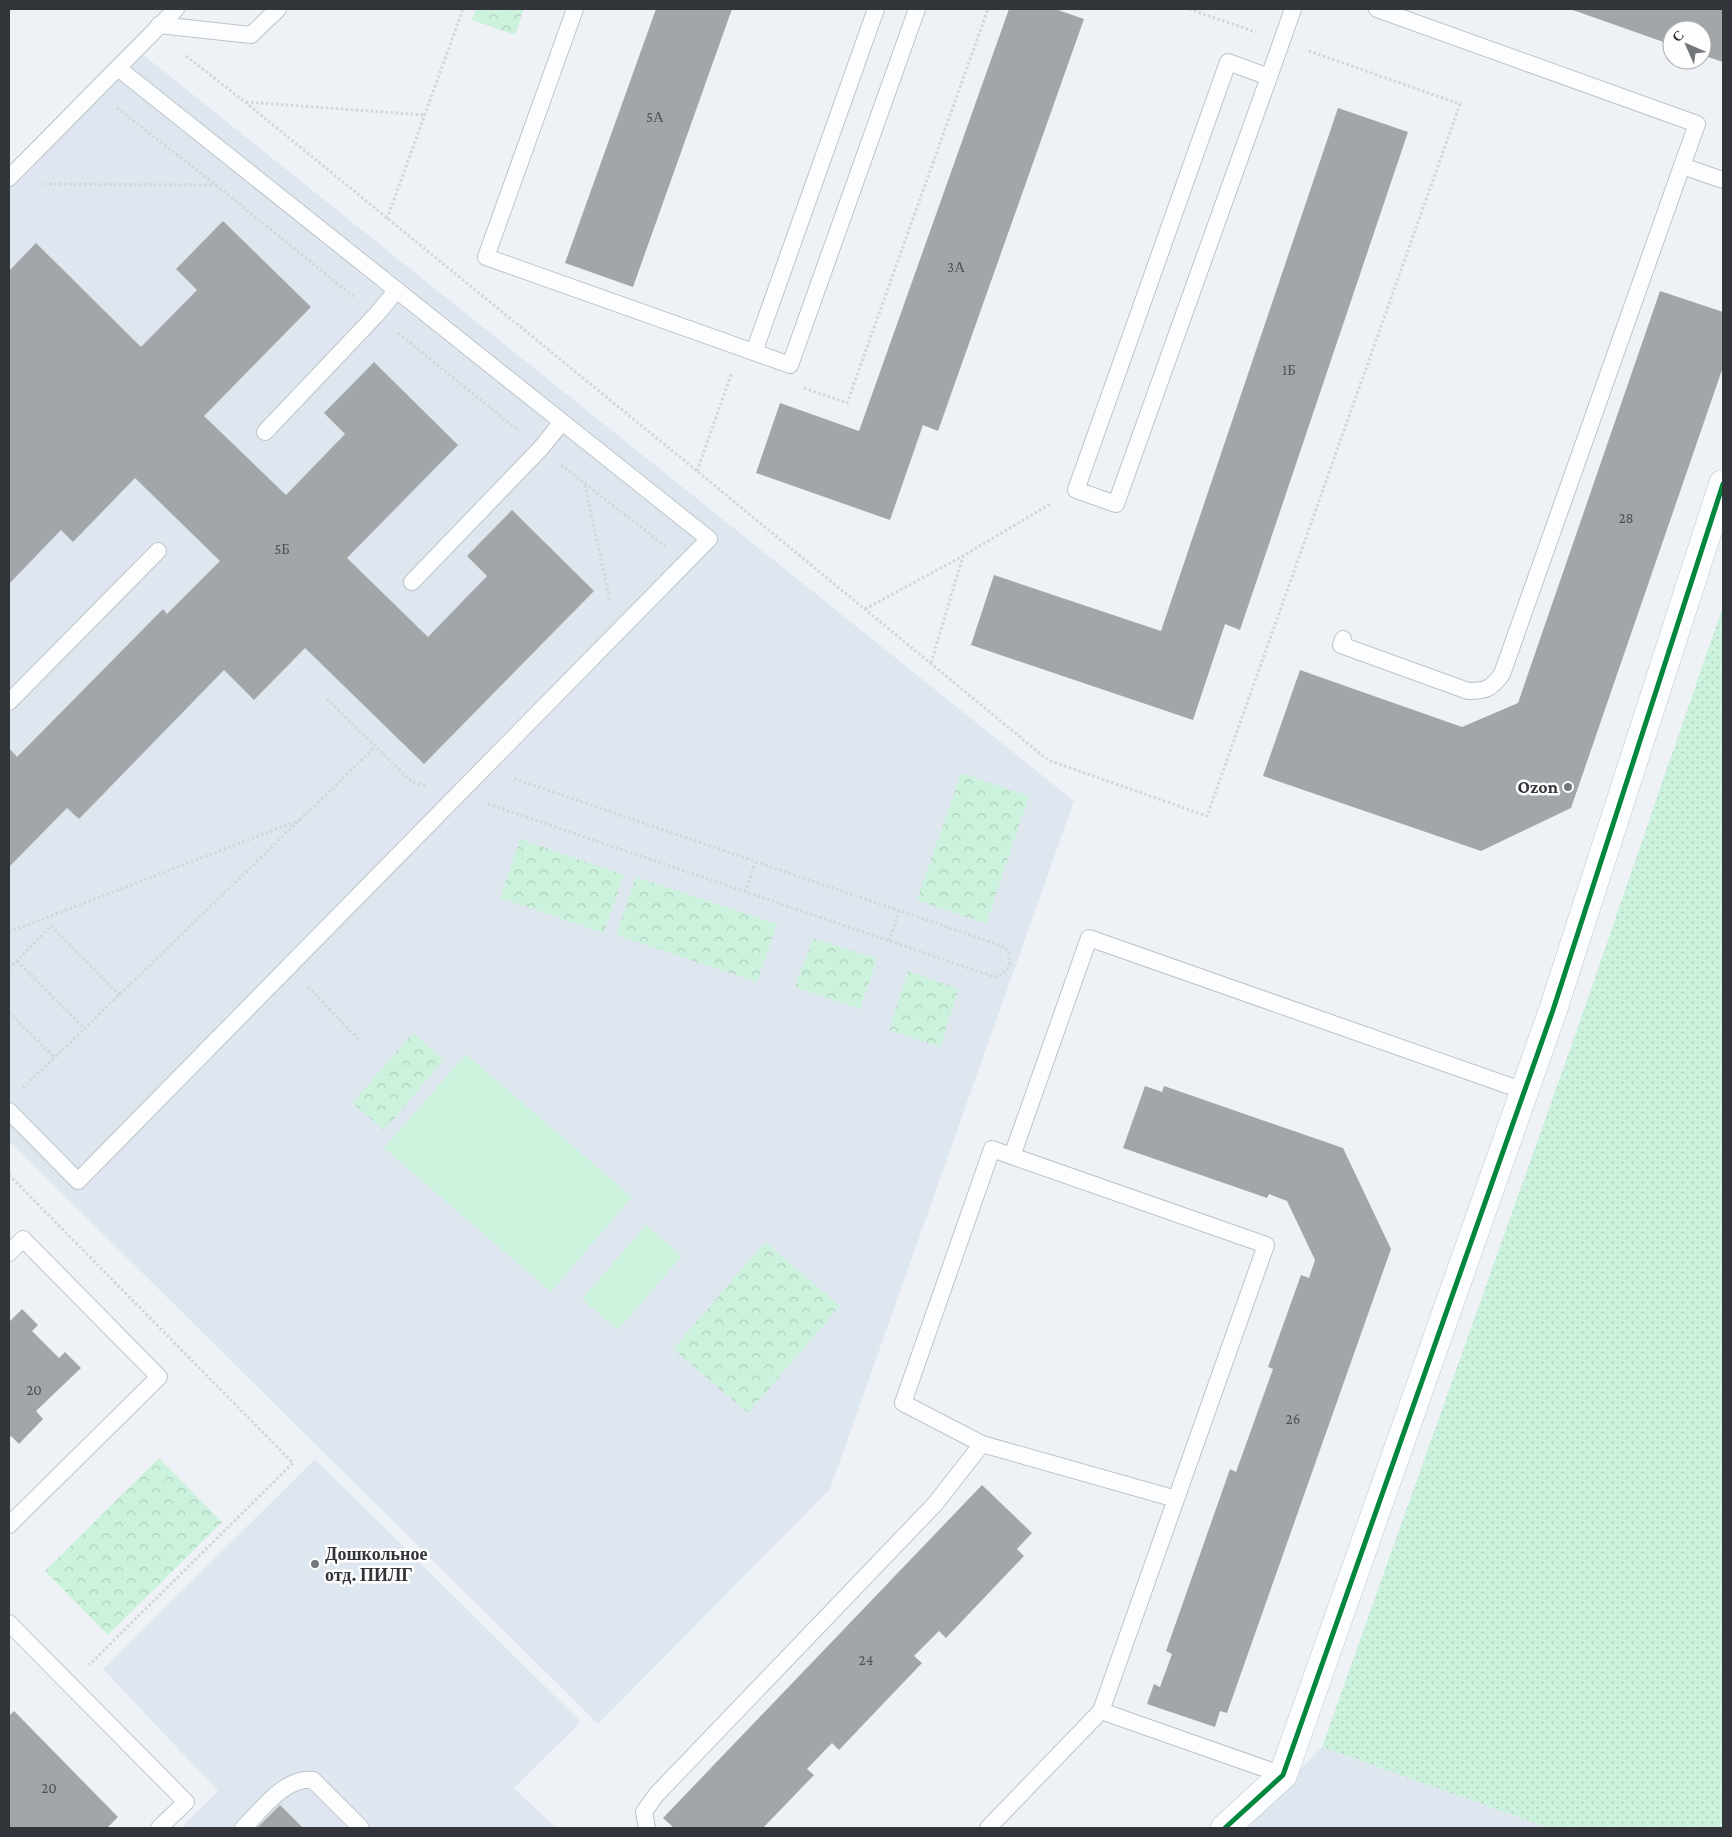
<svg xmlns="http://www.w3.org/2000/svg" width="1732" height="1837" viewBox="0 0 1732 1837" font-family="'Crimson Pro',serif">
<defs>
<pattern id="grass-dots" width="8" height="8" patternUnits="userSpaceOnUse" patternTransform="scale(1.25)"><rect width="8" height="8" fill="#ccf1dd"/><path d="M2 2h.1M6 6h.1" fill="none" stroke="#b0cfbe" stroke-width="1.8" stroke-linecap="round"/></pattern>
<pattern id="park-crowns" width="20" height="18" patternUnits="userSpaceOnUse" patternTransform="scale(1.25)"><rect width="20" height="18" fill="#ccf1dd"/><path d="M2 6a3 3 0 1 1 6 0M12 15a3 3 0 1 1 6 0" fill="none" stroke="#b0cfbe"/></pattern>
</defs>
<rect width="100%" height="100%" fill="#eef2f6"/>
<!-- built -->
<g fill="#dee7f0">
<path d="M129 43 136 49 1074 801 830 1489 598 1724 9 1141V166Z"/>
<path d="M315 1459 581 1722 514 1788 556 1828H181L218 1791 103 1669Z"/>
<path d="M1322 1747 1549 1828H1244Z"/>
</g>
<!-- grass -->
<path fill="url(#grass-dots)" d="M1723 606V1828H1549L1322 1747 1579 1024Z"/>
<!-- park -->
<g fill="url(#park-crowns)">
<path d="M476 9H524L515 35 472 20Z"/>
<path d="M961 773 1029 796 986 924 917 900Z"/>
<path d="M520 839 624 875 604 933 500 898Z"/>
<path d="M636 877 777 924 757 982 616 935Z"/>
<path d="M813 938 877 959 860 1009 795 987Z"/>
<path d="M908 971 959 989 940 1047 889 1030Z"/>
<path d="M413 1033 444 1060 384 1130 352 1103Z"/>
<path d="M765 1242 840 1306 748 1413 673 1349Z"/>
<path d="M159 1458 222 1522 108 1635 45 1571Z"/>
</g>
<!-- pitch -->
<g fill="#ccf1dd">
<path d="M466 1054 632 1197 551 1292 384 1148Z"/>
<path d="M646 1225 682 1256 618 1330 582 1299Z"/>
</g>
<!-- building -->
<g fill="#a3a6a9">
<path d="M656 9H732L633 287 565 263Z"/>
<path d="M1009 9H1055L1084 19 938 431 923 425 890 520 756 473 780 403 859 431Z"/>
<path d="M1570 9H1723V62L1702 55V30H1672V45Z"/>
<path d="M1338 108 1408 132 1240 630 1225 624 1193 720 971 645 994 575 1161 631Z"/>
<path d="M223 221 311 307 204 416 286 495 345 434 324 413 374 362 458 445 347 558 428 637 487 576 467 556 512 510 594 591 424 764 305 648 254 700 224 670 79 819 67 808 9 867V748L17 757 163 609 167 614 220 561 135 478 73 542 61 530 9 584V271L36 243 141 347 197 290 176 269Z"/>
<path d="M1660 291 1723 312V367L1571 808 1481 851 1263 776 1300 670 1462 727 1518 703Z"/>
<path d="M1145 1086 1162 1092 1164 1086 1343 1148 1391 1249 1227 1713 1220 1711 1215 1727 1147 1704 1154 1684 1160 1687 1172 1654 1166 1651 1230 1469 1236 1472 1273 1369 1268 1367 1301 1275 1309 1278 1315 1260 1287 1201 1269 1194 1267 1198 1123 1148Z"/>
<path d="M22 1309 38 1325 32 1331 59 1358 65 1352 81 1368 36 1411 43 1419 19 1444 11 1436 9 1439V1322Z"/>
<path d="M982 1485 1032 1533 1017 1549 1024 1556 946 1638 939 1631 914 1656 922 1663 839 1750 832 1743 807 1769 814 1775 763 1828H674L663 1818Z"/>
<path d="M14 1711 118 1817 107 1828H9V1716Z"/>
<path d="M280 1805 303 1828H257Z"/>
</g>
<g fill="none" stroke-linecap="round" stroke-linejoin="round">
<defs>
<g id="lane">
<path d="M575 9 486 257 790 365 917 9"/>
<path d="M1377 9 1697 124 1682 166 1723 180"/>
<path d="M159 25 251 35 278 9"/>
<path d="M1269 77 1228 62 1076 490 1116 504 1269 77 1293 9"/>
<path d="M9 178 176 9"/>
<path d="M754 352 876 9"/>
<path d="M265 432 376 315 397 290"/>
<path d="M412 582 541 448 562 422"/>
<path d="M1343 639 1341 645 1468 691C1486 691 1491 689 1502 674L1682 166"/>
<path d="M9 702 158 551"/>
<path d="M9 1111 78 1181 709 539 118 68"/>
<path d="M1012 1156 1089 938 1524 1091"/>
<path d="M9 1253 23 1239 159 1377 9 1525"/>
<path d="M1176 1499 982 1444 903 1403 992 1149 1266 1245 1101 1711 1283 1775"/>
<path d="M9 1623 186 1802 159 1828"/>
<path d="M243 1828C262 1810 284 1777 313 1780L361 1828"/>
<path d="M647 1828 644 1812 656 1795 935 1504 982 1444"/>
<path d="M988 1828 1101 1711"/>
</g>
<path id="street" d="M1225 1828 1283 1775 1553 1010 1723 484"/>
</defs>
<!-- lane casing -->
<use href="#lane" stroke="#c0c3c7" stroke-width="18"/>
<!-- street casing -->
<use href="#street" stroke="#c0c3c7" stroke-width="29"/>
<!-- path -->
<g stroke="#d4d6d7" stroke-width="3" stroke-dasharray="2.5 2.5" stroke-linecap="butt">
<path d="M1189 9 1256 32"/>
<path d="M186 56 245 102 697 471 1048 760 1207 816 1460 104 1306 50"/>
<path d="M246 102 424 115"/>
<path d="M117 108 216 185 354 297"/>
<path d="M44 184 215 185"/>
<path d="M387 219 463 9"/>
<path d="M398 333 519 431"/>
<path d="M804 388 847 403 988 9"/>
<path d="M561 465 665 546"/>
<path d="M697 471 732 372"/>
<path d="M585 485 610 601"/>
<path d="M865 609 963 556 1052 503"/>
<path d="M931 663 963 556"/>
<path d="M327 699 412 782 427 786"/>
<path d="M488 804 995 977C1010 972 1014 960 1005 947L512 778"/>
<path d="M745 892 755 863"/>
<path d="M9 932 300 820"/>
<path d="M889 941 899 911"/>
<path d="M17 961 85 1029"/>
<path d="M9 969 51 926 120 995"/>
<path d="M308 987 360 1041"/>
<path d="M9 1012 55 1058"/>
<path d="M23 1088 375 747"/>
<path d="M9 1175 293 1463 89 1665"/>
</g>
<!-- lane -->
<use href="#lane" stroke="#fcfdfe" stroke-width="16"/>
<!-- street -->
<use href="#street" stroke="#fcfdfe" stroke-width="28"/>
<defs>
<path id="cycleway" d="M1225 1828 1283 1775 1553 1010 1723 484"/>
</defs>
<!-- cycleway casing -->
<use href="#cycleway" stroke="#fefefe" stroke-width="8"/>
<!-- cycleway -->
<use href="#cycleway" stroke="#00873e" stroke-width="5"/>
</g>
<!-- markers -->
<g fill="#73767a" stroke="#fefefe" stroke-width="2">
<circle cx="1568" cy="787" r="5"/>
<circle cx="315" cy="1564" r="5"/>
</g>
<g text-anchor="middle" stroke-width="5" stroke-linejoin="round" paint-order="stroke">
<!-- number labels -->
<g font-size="15" fill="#4e5054">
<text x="655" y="122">5А</text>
<text x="956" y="272">3А</text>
<text x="1289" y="375">1Б</text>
<text x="1626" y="523">28</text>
<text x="282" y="554">5Б</text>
<text x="34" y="1395">20</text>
<text x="1293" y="1424">26</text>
<text x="866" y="1665">24</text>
<text x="49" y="1793">20</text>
</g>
<!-- poi labels -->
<g font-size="18" font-weight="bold" fill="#313438" stroke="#fefefe" text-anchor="end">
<text x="1558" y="793">Ozon</text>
<text x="325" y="1560" text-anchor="start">Дошкольное<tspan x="325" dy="21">отд. ПИЛГ</tspan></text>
</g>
</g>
<!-- border -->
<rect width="1732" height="1837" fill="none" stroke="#313438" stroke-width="20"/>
<!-- north arrow -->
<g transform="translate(1687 45) rotate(315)"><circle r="24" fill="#fefefe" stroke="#acadaf"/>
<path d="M0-4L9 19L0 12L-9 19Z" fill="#73767a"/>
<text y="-8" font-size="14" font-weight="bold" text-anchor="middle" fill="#313438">С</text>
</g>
</svg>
